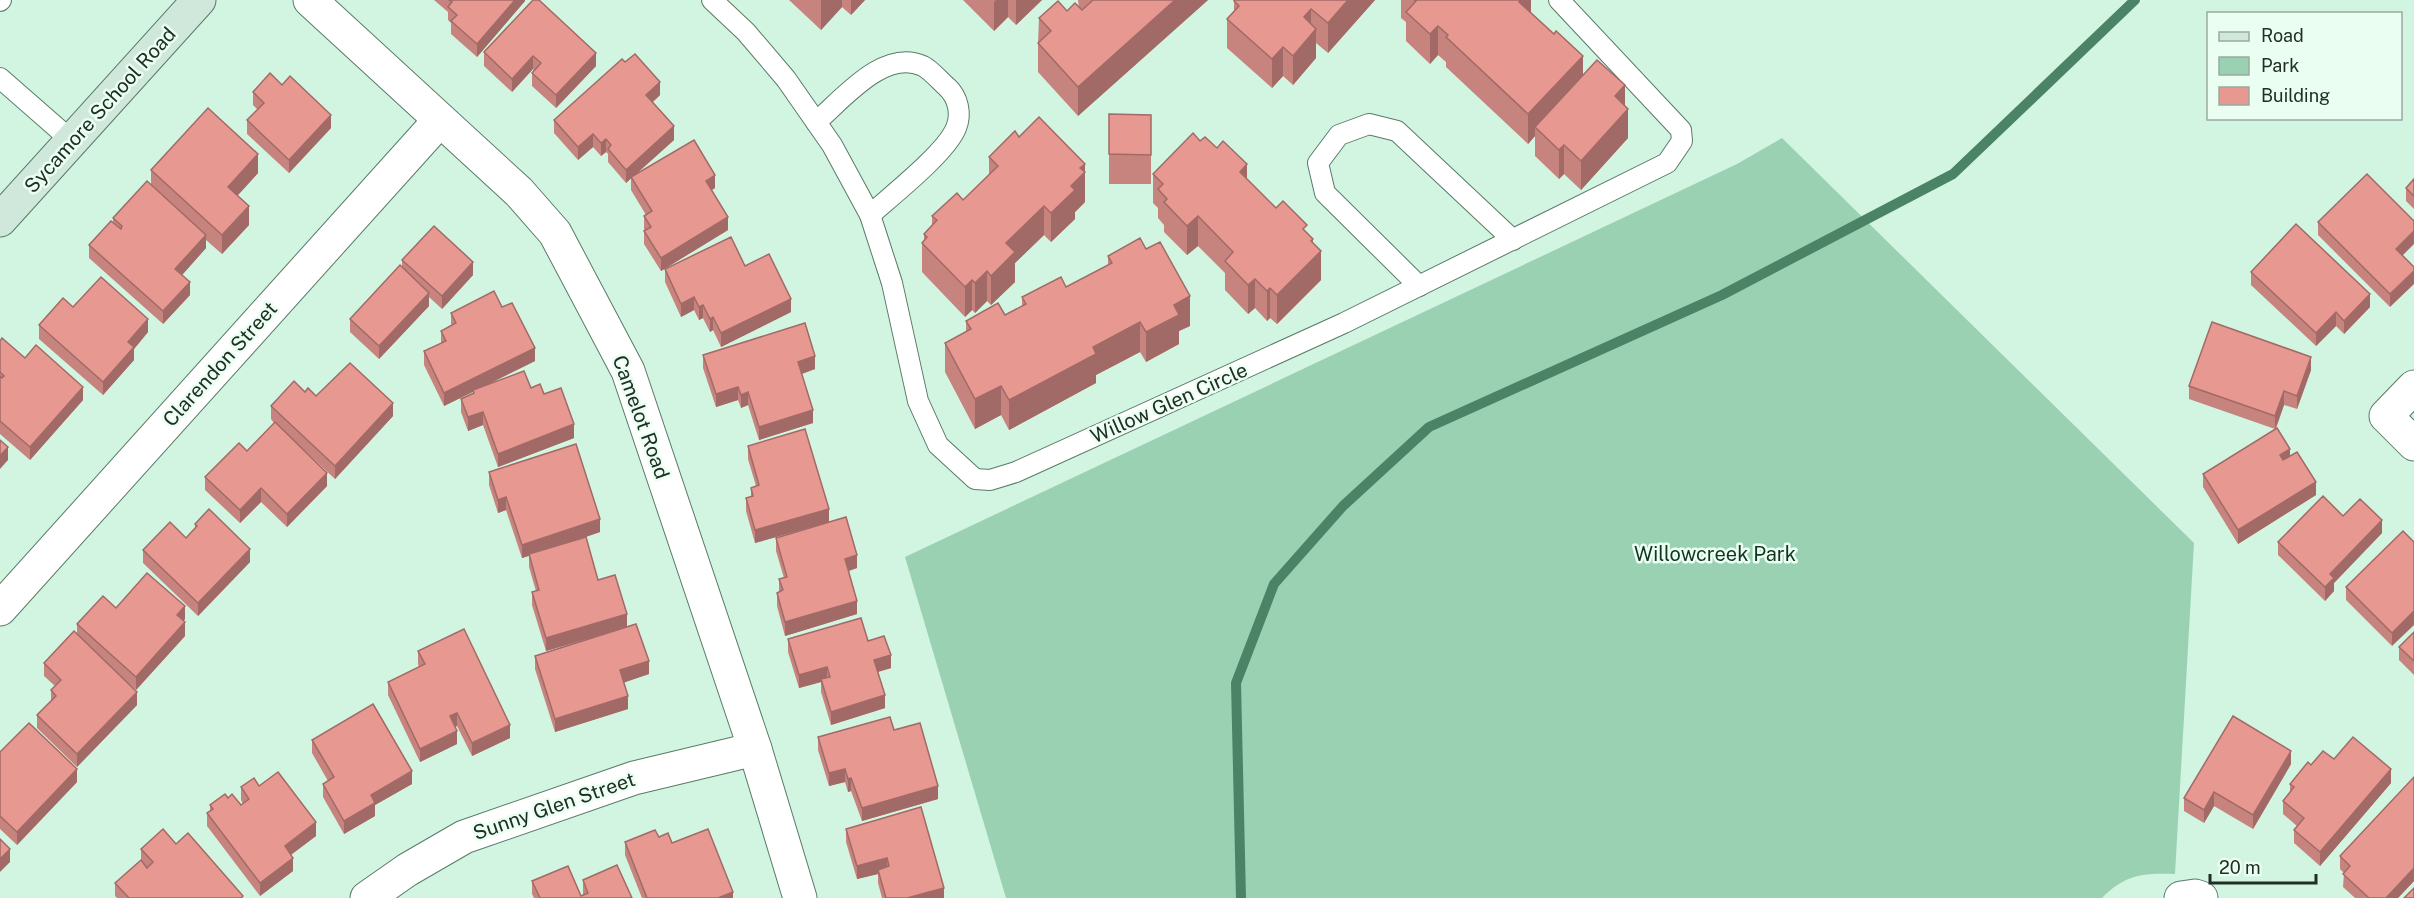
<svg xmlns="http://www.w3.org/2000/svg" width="2414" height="898" viewBox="0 0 2414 898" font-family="'Public Sans',sans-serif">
<rect width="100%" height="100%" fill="#d2f5e1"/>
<!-- green -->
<path fill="#9bd1b3" d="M1782 138 2194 543 2175 874C2143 873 2126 874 2102 898H1006L905 557 1737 164Z"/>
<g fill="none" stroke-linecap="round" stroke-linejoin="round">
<!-- stream -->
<path stroke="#4a8366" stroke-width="10" d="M1241 898 1236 683 1274 584 1343 506 1429 427 1722 295 1953 174 2135 0"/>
<defs>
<g id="service">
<path d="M712 0 746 32 786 79 832 145 870 215 892 283 918 401 938 445 975 479 990 480 1016 472 1344 323 1667 163 1682 141 1681 130 1559 0"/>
<path d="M0 1 1 0"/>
<path d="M0 78 72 141"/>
<path d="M816 122C843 99 884 48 923 66 931 70 940 81 947 87 958 97 962 114 956 128 946 153 891 196 870 215"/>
<path d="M1419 286 1325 193 1318 163 1339 135 1369 124 1397 131 1513 240"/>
</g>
<g id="minor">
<path d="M310 0 519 192 555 233 628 371 755 749 800 898"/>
<path d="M2414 387 2386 416 2414 444"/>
<path d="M0 609 440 120"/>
<path d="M367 898 407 870 464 837 634 778 755 749"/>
<path d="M2181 898 2195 896 2201 898"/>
</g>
<path id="secondary" d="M0 220 199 0"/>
</defs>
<!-- service casing -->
<use href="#service" stroke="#5a7a68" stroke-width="22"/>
<!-- minor casing -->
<use href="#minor" stroke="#5a7a68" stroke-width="35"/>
<!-- secondary casing -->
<use href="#secondary" stroke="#5a7a68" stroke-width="35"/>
<!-- service -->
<use href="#service" stroke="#fff" stroke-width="20"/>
<!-- minor -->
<use href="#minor" stroke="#fff" stroke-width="33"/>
<!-- secondary -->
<use href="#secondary" stroke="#cfe8db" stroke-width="33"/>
</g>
<!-- wall -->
<g fill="#c7837d">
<path d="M434 0H525V1L477 57 451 34V23L448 20V12Z"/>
<path d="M533 0 596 66 556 108 532 86V73L534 70 533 69 512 92 484 66V52Z"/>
<path d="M789 0H865L851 15 842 7 821 30Z"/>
<path d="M963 0H1042L1016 25 1008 17 994 31Z"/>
<path d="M1078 0H1208L1078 116 1038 72V43L1039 18 1079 8Z"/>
<path d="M1234 0H1375L1328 53 1316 43V58L1293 85 1283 76 1272 88 1227 48V19L1234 11Z"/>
<path d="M1401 0H1531V13L1583 75 1625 105 1628 138 1581 190 1564 174 1559 179 1535 156V136L1528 144 1446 67V62L1438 55 1430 64 1406 41V22L1401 18Z"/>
<path d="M282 85 331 128 289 173 247 134V120L258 110 253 105V92Z"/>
<path d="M660 95 652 103 674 140 635 175 715 188 711 190 728 230 661 271 644 244V231H645L644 229V216L646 215 631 190V178L626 183 608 162V154L606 152 601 156 593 147 578 160 554 133V120Z"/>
<path d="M1109 114 1151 115V184H1109Z"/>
<path d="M1019 137 1085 164V202L1075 212V219L1051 242 1044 235 1015 263V282L991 305 987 301 975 313 972 310 965 317 922 272V243L924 240V234L932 225V216L963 200 989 175V157Z"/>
<path d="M1200 141 1247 179 1276 208 1307 233 1313 243 1321 280 1277 324 1270 318 1267 321 1255 308 1248 314 1225 290V273L1198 246 1187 255 1164 232V225L1158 218V208L1153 203V174Z"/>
<path d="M151 170 258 173 238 195 249 225 222 254 206 240V248L182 275 190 295 163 324 89 258V245L113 222V218L151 185Z"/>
<path d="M2414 179V209L2406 201V188Z"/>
<path d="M2318 222 2403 255 2390 307 2318 235Z"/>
<path d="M1108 256 1190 326 1179 331V344L1146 362 1140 352 1096 375V383L1009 430 1001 415 975 429 945 372V343L966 332V321L1005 315 1022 306V297L1066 287 1108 265Z"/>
<path d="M402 260 473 275 442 309 429 297V306L379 359 350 332V319L402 268Z"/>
<path d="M745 266 791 312 721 347 713 330 710 332 703 318 699 320 694 310 681 317 665 282V269Z"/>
<path d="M2251 272 2370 307 2344 334 2336 326 2316 346 2251 285Z"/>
<path d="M73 307 148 332 134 349V360L103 395 39 339V325Z"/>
<path d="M502 307 535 361 487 385 531 388 544 394 574 438 498 467 483 425 468 431 461 412V399L473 394V392L444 406 424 365V351L441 343V331L451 325V313Z"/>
<path d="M0 341 83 400 30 460 0 434Z"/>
<path d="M703 355 815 369 802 374 813 423 759 440 748 405 741 408 738 400 716 407 703 368Z"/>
<path d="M2311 370 2297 409 2284 405 2276 429 2290 456 2316 495 2238 544 2203 487V474L2275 429 2189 399V386Z"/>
<path d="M305 392 316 396 393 416 335 479 302 448 327 486 287 527 261 502 240 523 205 490V477L247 451 274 423 271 419V406Z"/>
<path d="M748 446 829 522 755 543 746 511V498L751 497V488L756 486 748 459Z"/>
<path d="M489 472 600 532 586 537 598 580 627 627 649 674 624 682 628 709 555 732 535 669V656L602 635 546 651 532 605V592L536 591 529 567V556L522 558 506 510 498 513 489 485Z"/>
<path d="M2343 516 2382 533 2334 583V591L2325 601 2278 555V542Z"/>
<path d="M195 524 250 562 198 616 143 563V550L186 538 195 529Z"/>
<path d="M776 538 857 568 849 571 857 614 785 636 777 606V593L779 592V579L784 578 776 551Z"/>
<path d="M2414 542 2392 646 2346 600V587Z"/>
<path d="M116 608 185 619 183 621 185 636 136 690 124 679 137 705 77 767 37 728V715L51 701V690L55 686 44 676V663L77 634V624Z"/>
<path d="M2414 632V675L2399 660V647Z"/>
<path d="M788 639 868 641 891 668 878 672 885 708 831 725 821 692V682L799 688 788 652Z"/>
<path d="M418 651 510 738 472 756 457 726 455 727 457 744 420 762 388 695V682L419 667 418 664Z"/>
<path d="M894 730 938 799 862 821 851 791 848 792 845 782 829 786 818 750V737Z"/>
<path d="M312 740 412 784 375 805V816L344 834 323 797V784L328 781 312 753Z"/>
<path d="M0 752 77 782 17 845 0 829Z"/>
<path d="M2334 759 2391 783 2320 866 2294 843V830L2297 826 2283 814V801L2290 793V784L2311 765Z"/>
<path d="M2291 764 2253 829 2214 806 2204 823 2184 811V798Z"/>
<path d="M259 786 316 836 291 855 293 871 260 896 207 826V813L210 811V805H241L243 804 241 800V787Z"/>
<path d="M846 829 944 898H882L878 883V874L857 879 846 842Z"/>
<path d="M659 837 672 843 733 898H642L625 855V842Z"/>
<path d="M176 844 243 898H117L115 896V883L141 860V849Z"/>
<path d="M2340 856 2414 881 2398 898H2355L2343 887 2344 873 2340 869Z"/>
<path d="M583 880 632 898H534L532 894V881L581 896 583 895Z"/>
</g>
<!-- shaded-wall -->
<g fill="#a26a66">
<path d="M515 0H525V1L477 57V44Z"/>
<path d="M821 0H842V7L821 30Z"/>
<path d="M851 0H865L851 15Z"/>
<path d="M996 0H1008V17L994 31V2Z"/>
<path d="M1016 0H1042L1016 25Z"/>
<path d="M1175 0H1208L1078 116V87Z"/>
<path d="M1348 0H1375L1328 53V23Z"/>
<path d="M1521 0H1531V19L1519 2Z"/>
<path d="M1311 9V35L1316 29V58L1293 85V56L1304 17Z"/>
<path d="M1438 26V55L1430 64V34Z"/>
<path d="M1283 47V76L1272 88V59Z"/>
<path d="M596 53V66L556 108V95Z"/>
<path d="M533 56V69L512 92V79Z"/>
<path d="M1583 56V85L1535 127V136L1528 144V114Z"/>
<path d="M660 82V95L646 108V95Z"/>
<path d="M1625 85V112L1628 109V138L1581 190V161L1615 96Z"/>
<path d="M331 115V128L289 173V160Z"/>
<path d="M674 126V140L626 183V170Z"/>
<path d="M593 134V147L578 160V147Z"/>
<path d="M606 139V152L601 156V143Z"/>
<path d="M1564 145V174L1559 179V150Z"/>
<path d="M258 154V173L228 206V187Z"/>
<path d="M1085 164V202L1075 212V219L1051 242V213L1071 186 1080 168Z"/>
<path d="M1247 164V194L1240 172Z"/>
<path d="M715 175V188L706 194V181Z"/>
<path d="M249 206V225L222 254V235Z"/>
<path d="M1044 206V235L1015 263V282L991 305V276L1006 243Z"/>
<path d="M1198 216V246L1187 255V226Z"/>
<path d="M728 217V230L661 271V258Z"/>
<path d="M2414 231V244L2396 262V249Z"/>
<path d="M206 235V248L175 283V269Z"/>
<path d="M1313 239V259L1321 251V280L1277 324V295Z"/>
<path d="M473 262V275L442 309V296Z"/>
<path d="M987 271V301L975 313V283Z"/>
<path d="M2414 271V284L2390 307V294Z"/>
<path d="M1255 279V308L1248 314V285Z"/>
<path d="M972 280V310L965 317V287Z"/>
<path d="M190 282V295L163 324V311Z"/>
<path d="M1270 288V318L1267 321V291Z"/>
<path d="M429 293V306L379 359V346Z"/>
<path d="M2370 294V307L2344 334V321Z"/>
<path d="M1190 296V326L1179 331V344L1146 362V332L1174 305Z"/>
<path d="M694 297V310L681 317V304Z"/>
<path d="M791 299V312L721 347V333Z"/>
<path d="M703 305V318L699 320V307Z"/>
<path d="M2336 312V326L2316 346V333Z"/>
<path d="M713 317V330L710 332V319Z"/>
<path d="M148 319V332L134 349V360L103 395V382L128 342Z"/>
<path d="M1140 322V352L1096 375V383L1009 430V400L1093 347Z"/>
<path d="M535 348V361L444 406V393Z"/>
<path d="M815 356V369L798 375V362Z"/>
<path d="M2311 357V370L2297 409V396Z"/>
<path d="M1001 386V415L975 429V399Z"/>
<path d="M83 387V400L30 460V447Z"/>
<path d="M738 387V400L716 407V394Z"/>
<path d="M2284 391V405L2275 429V416Z"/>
<path d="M748 392V405L741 408V395Z"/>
<path d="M393 403V416L335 479V466Z"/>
<path d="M813 410V423L759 440V427Z"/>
<path d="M483 412V425L468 431V417Z"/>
<path d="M574 424V438L498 467V454Z"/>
<path d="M8 447V460L0 469V456Z"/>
<path d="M2290 449V462L2280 468V455Z"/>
<path d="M327 473V486L287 527V514Z"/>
<path d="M2316 482V495L2238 544V530Z"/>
<path d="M261 488V502L240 523V510Z"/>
<path d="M506 497V510L498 513V500Z"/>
<path d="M829 509V522L755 543V530Z"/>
<path d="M600 519V532L522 558V545Z"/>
<path d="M2382 520V533L2334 583V591L2325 601V587L2330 574Z"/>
<path d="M250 549V562L198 616V603Z"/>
<path d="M857 555V568L845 572V559Z"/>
<path d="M857 601V614L785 636V622Z"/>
<path d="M185 606V619L177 628V615Z"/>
<path d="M2414 611V625L2392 646V633Z"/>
<path d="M627 614V627L546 651V638Z"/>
<path d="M185 622V636L136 690V677Z"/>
<path d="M891 655V668L874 673V660Z"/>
<path d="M649 661V674L620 684V670Z"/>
<path d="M827 667V680L821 679V682L799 688V675Z"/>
<path d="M137 692V705L77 767V754Z"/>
<path d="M885 695V708L831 725V712Z"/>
<path d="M628 696V709L555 732V719Z"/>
<path d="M457 713V726L450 729V716Z"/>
<path d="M510 725V738L472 756V743Z"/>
<path d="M457 731V744L420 762V749Z"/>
<path d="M2291 751V764L2253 829V815Z"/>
<path d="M77 769V782L17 845V832Z"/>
<path d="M845 769V782L829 786V773Z"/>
<path d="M2391 769V783L2320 866V852Z"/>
<path d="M412 771V784L375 805V816L344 834V821L371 795Z"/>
<path d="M851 778V791L848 792V779Z"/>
<path d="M938 786V799L862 821V808Z"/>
<path d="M2214 792V806L2204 823V810Z"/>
<path d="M316 822V836L285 859V846Z"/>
<path d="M10 849V862L0 872V859Z"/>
<path d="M293 858V871L260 896V883Z"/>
<path d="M887 858V871L878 870V874L857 879V866Z"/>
<path d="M2414 868V881L2398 898H2386Z"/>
<path d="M944 888V898H907Z"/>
<path d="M733 892V898H718Z"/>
</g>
<!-- building -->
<g fill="#e79891" stroke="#a26a66" stroke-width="1.5">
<path d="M449 0H515L477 44 451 21 457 15 448 7 452 2Z"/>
<path d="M533 0H539L596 53 556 95 532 73 541 63 533 56 512 79 484 52Z"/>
<path d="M1093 0H1175L1078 87 1038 43 1051 31 1039 18 1058 1 1067 11 1075 3 1082 10Z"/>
<path d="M1234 0H1348L1328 23 1311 9 1304 17 1316 29 1293 56 1283 47 1272 59 1227 19 1239 6 1234 1Z"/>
<path d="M1414 0H1521L1519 2 1554 34 1556 31 1583 56 1528 114 1446 37 1448 35 1438 26 1430 34 1406 12 1416 1Z"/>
<path d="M635 54 660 82 646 95 674 126 626 170 608 149 611 145 606 139 601 143 593 134 578 147 554 120 622 59 625 62Z"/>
<path d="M1597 60 1625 85 1615 96 1628 109 1581 161 1564 145 1559 150 1535 127Z"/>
<path d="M270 73 282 85 290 76 331 115 289 160 247 120 264 103 253 92Z"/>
<path d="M208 108 258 154 228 187 249 206 222 235 151 170Z"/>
<path d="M1109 114 1151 115V155L1109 154Z"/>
<path d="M1039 117 1085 164 1080 168 1085 172 1071 186 1075 190 1051 213 1044 206 1006 243 1015 252 991 276 987 271 975 283 972 280 965 287 922 243 927 237 924 234 937 220 932 216 957 193 963 200 998 166 989 157 1015 131 1019 137Z"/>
<path d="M1193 133 1200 141 1205 137 1217 148 1223 141 1247 164 1240 172 1276 208 1283 201 1307 225 1303 229 1313 239 1311 241 1321 251 1277 295 1270 288 1267 291 1255 279 1248 285 1225 261 1233 252 1198 216 1187 226 1164 202 1167 199 1158 189 1163 184 1153 174Z"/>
<path d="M694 140 715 175 706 181 728 217 661 258 644 231 651 227 644 216 652 211 631 177Z"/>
<path d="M2367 174 2414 221V231L2396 249 2414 267V271L2390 294 2318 222Z"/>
<path d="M2414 179V196L2406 188Z"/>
<path d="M147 181 206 235 175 269 190 282 163 311 89 245 111 221 121 229 122 226 113 218Z"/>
<path d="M2296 224 2370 294 2344 321 2336 312 2316 333 2251 272Z"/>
<path d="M434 226 473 262 442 296 402 260Z"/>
<path d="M731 237 745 266 769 254 791 299 721 333 713 317 710 319 703 305 699 307 694 297 681 304 665 269Z"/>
<path d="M1140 238 1146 249 1160 242 1190 296 1174 305 1179 315 1146 332 1140 322 1093 347 1096 354 1009 400 1001 386 975 399 945 343 971 329 966 321 998 303 1005 315 1026 304 1022 297 1061 277 1066 287 1112 263 1108 256Z"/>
<path d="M400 265 429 293 379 346 350 319Z"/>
<path d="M101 277 148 319 128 342 134 347 103 382 39 325 63 298 73 307Z"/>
<path d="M494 291 502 307 512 303 535 348 444 393 424 351 446 341 441 331 456 323 451 313Z"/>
<path d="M2212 322 2311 357 2297 396 2284 391 2275 416 2189 386Z"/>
<path d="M805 323 815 356 798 362 813 410 759 427 748 392 741 395 738 387 716 394 703 355Z"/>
<path d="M2 338 25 358 36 345 83 387 30 447 0 421V376L2 378 4 376 0 372V341Z"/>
<path d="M350 363 393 403 335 466 271 406 294 381 305 392 308 388 316 396Z"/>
<path d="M524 371 531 388 540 384 544 394 561 388 574 424 498 454 483 412 468 417 461 399 474 393 473 390Z"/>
<path d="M275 422 327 473 287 514 261 488 240 510 205 477 239 443 247 451Z"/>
<path d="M2277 428 2290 449 2280 455 2283 460 2297 452 2316 482 2238 530 2203 474Z"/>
<path d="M805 429 829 509 755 530 746 498 753 496 751 488 759 485 748 446Z"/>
<path d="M0 440 8 447 0 456Z"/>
<path d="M576 444 600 519 522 545 506 497 498 500 489 472Z"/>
<path d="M2323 496 2343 516 2360 499 2382 520 2330 574 2334 578 2325 587 2278 542Z"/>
<path d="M209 509 250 549 198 603 143 550 170 522 186 538 197 526 195 524Z"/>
<path d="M846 517 857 555 845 559 857 601 785 622 777 593 783 590 779 579 787 577 776 538Z"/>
<path d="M2403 531 2414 542V611L2392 633 2346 587Z"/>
<path d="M586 537 598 580 615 575 627 614 546 638 532 592 539 590 529 554Z"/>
<path d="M147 573 185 606 177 615 185 622 136 677 77 624 103 596 116 608Z"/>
<path d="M861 618 868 641 884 636 891 655 874 660 885 695 831 712 821 679 830 677 827 667 799 675 788 639Z"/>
<path d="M636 624 649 661 620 670 628 696 555 719 535 656Z"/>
<path d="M464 629 510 725 472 743 457 713 450 716 457 731 420 749 388 682 425 664 418 651Z"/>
<path d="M74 631 137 692 77 754 37 715 56 696 51 690 61 680 44 663Z"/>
<path d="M2414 632V661L2399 647Z"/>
<path d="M373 704 412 771 371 795 375 803 344 821 323 784 334 777 312 740Z"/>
<path d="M2233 716 2291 751 2253 815 2214 792 2204 810 2184 798Z"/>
<path d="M890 717 894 730 920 723 938 786 862 808 851 778 848 779 845 769 829 773 818 737Z"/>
<path d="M29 723 77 769 17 832 0 816V752Z"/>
<path d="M2353 737 2391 769 2320 852 2294 830 2304 818 2283 801 2294 787 2290 784 2308 762 2311 765 2323 751 2334 759Z"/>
<path d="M278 772 316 822 285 846 293 858 260 883 207 813 213 809 210 805 225 794 228 798 232 794 241 805 249 799 241 787 254 778 259 786Z"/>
<path d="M2414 777V868L2386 898H2369L2343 874 2350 866 2340 856Z"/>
<path d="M921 807 944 888 907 898H886L878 870 889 866 887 858 857 866 846 829Z"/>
<path d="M163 829 176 844 188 833 243 896 241 898H129L115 883 141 860 147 868 153 862 141 849Z"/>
<path d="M708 829 733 892 718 898H647L625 842 655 830 659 837 668 833 672 843Z"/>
<path d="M0 839 10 849 0 859Z"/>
<path d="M617 865 632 898H540L532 881 568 866 581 896 588 893 583 880Z"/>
<path d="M2414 888V898H2404Z"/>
</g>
<g text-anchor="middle" stroke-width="5" stroke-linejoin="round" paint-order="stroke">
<!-- street labels -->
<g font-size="20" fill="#212e26" stroke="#eafff2">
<text transform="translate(100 110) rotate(-48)" y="7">Sycamore School Road</text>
<text transform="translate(220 364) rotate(-48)" y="7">Clarendon Street</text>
<text transform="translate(1169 403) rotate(-24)" y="7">Willow Glen Circle</text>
<text transform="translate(641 417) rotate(70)" y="7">Camelot Road</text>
<text transform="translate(554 806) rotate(-19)" y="7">Sunny Glen Street</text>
</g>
<!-- park labels -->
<g font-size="20" fill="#123423" stroke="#eafff2">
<text x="1715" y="561">Willowcreek Park</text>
</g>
</g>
<!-- legend -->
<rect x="2207" y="12" width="195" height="108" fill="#eafff2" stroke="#9aaba0" stroke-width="1.5"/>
<rect x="2219" y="32" width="30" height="9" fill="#cfe8db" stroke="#9aaba0" stroke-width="1.5"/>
<text x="2261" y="42" font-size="18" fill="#212e26">Road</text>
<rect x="2219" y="57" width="30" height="18" fill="#9bd1b3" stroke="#9aaba0" stroke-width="1.5"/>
<text x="2261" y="72" font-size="18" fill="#212e26">Park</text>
<rect x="2219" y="87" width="30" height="18" fill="#e79891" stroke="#9aaba0" stroke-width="1.5"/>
<text x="2261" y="102" font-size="18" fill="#212e26">Building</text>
<!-- scale -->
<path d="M2210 874v9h106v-9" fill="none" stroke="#212e26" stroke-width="3"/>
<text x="2219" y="874" font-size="18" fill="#212e26" stroke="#eafff2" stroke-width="4.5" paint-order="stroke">20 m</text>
</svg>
